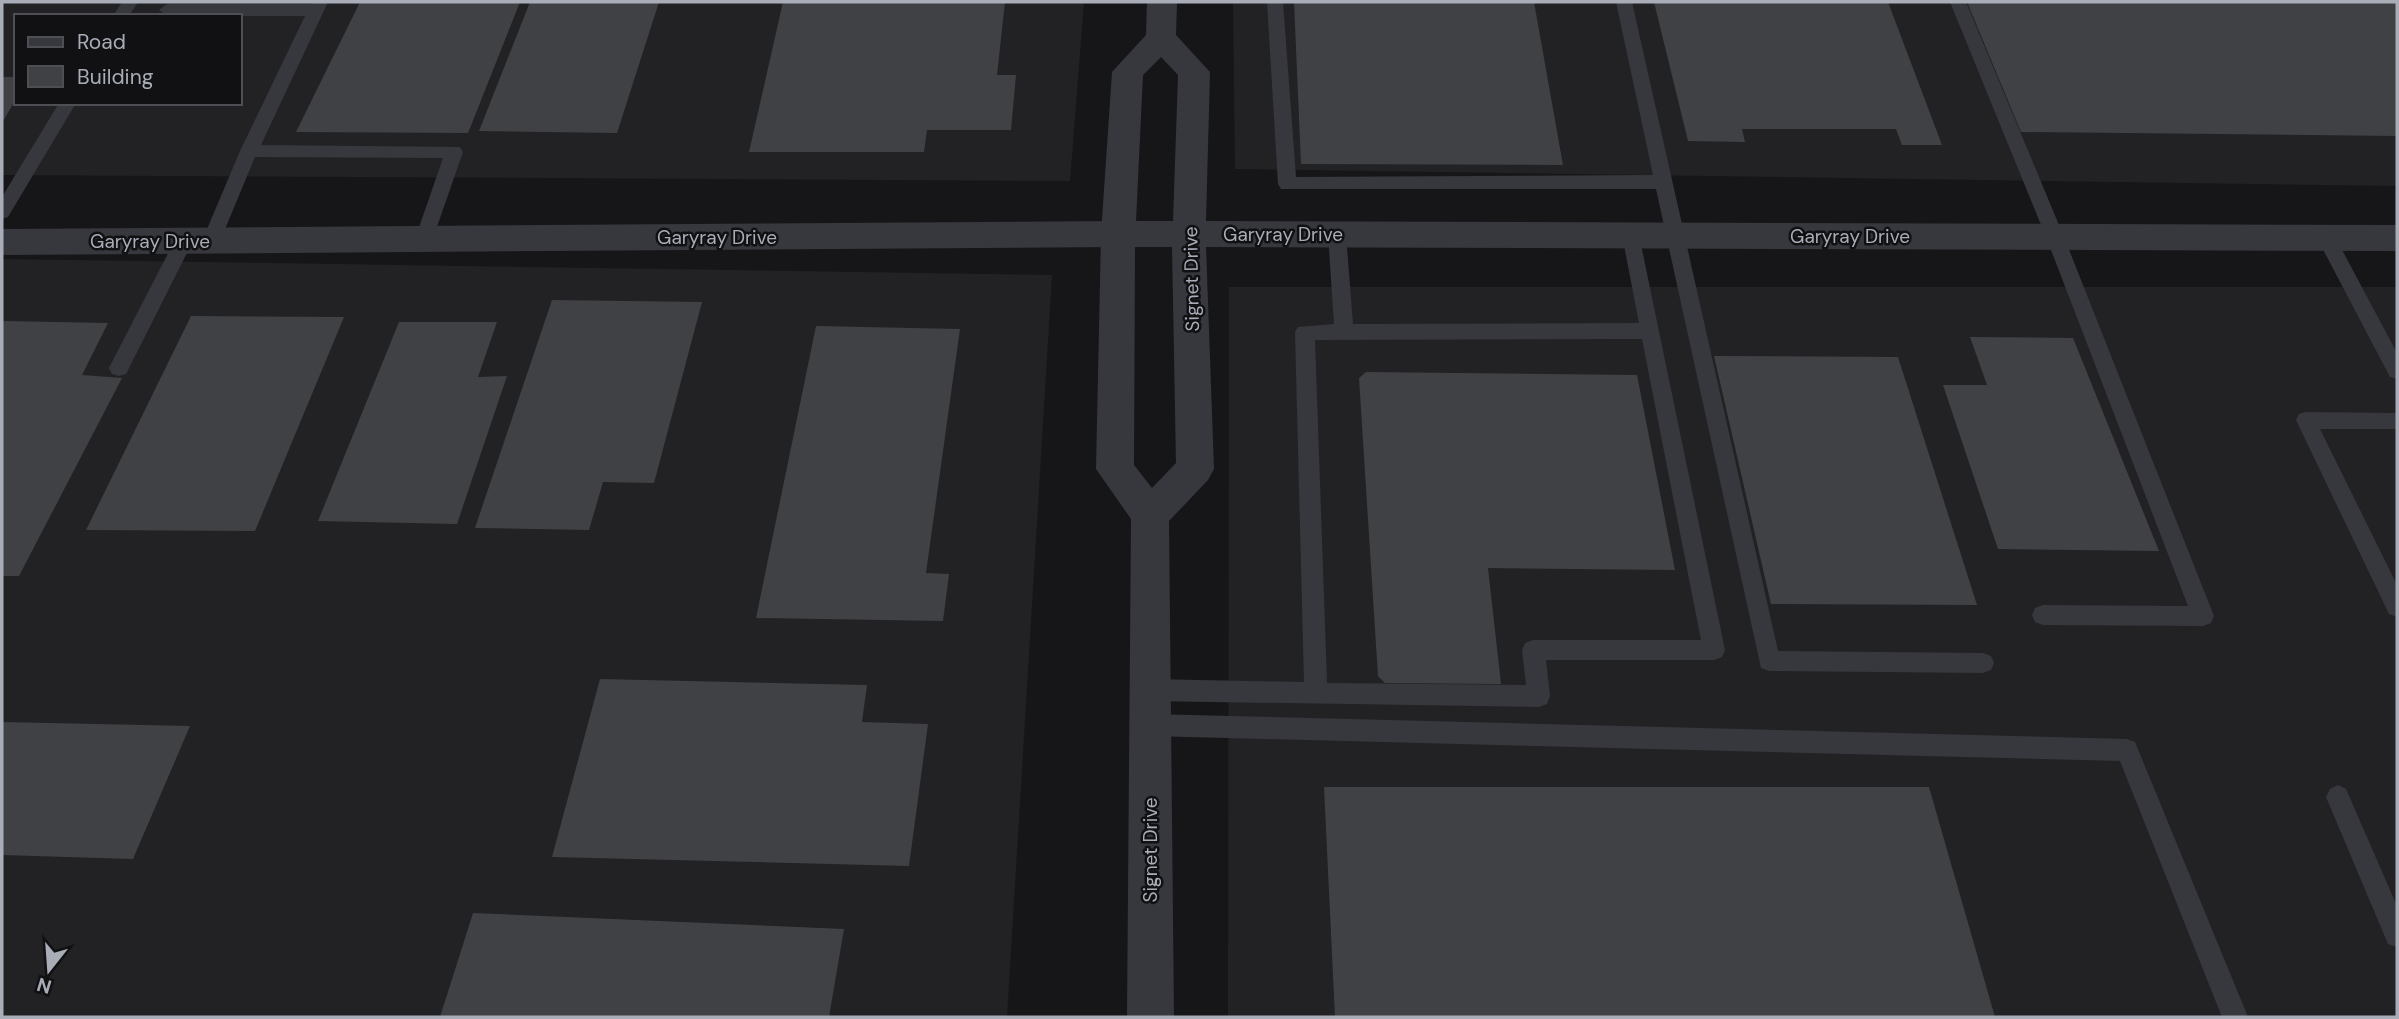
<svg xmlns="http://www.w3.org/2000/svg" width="2399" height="1019" viewBox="0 0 2399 1019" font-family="'DM Sans',sans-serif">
<rect width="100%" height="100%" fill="#161618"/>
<!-- built -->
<g fill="#222225" fill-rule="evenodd">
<path d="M2 2H1084L1070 181 2 175ZM16 16H240V103H16Z"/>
<path d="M1233 2H2397V186L1235 169Z"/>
<path d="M2 259 1052 275 1007 1017H2Z"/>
<path d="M1229 287H2397V1017H1228Z"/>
</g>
<!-- building -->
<g fill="#404145">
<path d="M360 2H520L468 133 296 132Z"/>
<path d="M530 2H659L617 133 479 131Z"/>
<path d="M783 2H1005L997 75H1016L1011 130H927L924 152H749Z"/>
<path d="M1294 2H1534L1563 165 1301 164Z"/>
<path d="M1654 2H1888L1942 145H1902L1896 129H1742L1745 142 1688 141Z"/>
<path d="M1967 2H2397V136L2021 132Z"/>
<path d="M2 77H16V99L2 123Z"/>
<path d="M552 300 702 302 654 483 603 482 589 530 475 528Z"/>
<path d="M191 316 344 317 255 531 86 530Z"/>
<path d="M2 321 108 323 82 375 122 378 19 576H2Z"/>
<path d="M399 322H497L478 377 507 376 457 524 318 521Z"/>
<path d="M816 326 960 329 926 573 949 574 943 621 756 618Z"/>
<path d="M1970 337 2073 338 2159 551 1998 549 1943 385H1987Z"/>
<path d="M1714 356 1898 357 1977 605 1771 604Z"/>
<path d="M1366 372 1637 375 1675 570 1488 568 1501 684 1385 683 1378 676 1359 378Z"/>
<path d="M600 679 867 685 862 722 928 724 909 866 552 857Z"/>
<path d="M2 722 190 726 133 859 2 855Z"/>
<path d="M1324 787H1929L1995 1017H1335Z"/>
<path d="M473 913 844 929 829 1017H440Z"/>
</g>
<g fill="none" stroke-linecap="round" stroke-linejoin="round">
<!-- service -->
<g fill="#37383d" fill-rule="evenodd">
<path d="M122 2H138L129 16H113Z"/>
<path d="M312 2H328L261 145 460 147 463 152 431 244H417L415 239 443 158 255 157 218 246H204L202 241 240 151 305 16H167L159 10 167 4H311Z"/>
<path d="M1267 2H1283L1296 177 1653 175 1616 2H1632L1778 651 1983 653 1991 656 1994 663 1991 670 1983 673 1769 671 1761 668 1656 189H1281L1278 184Z"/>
<path d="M1950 2H1966L2064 237 2214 616 2211 623 2203 626 2043 625 2035 622 2032 615 2035 608 2043 605 2188 606 2046 237Z"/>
<path d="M59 103H76L8 217 2 219V197Z"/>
<path d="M1337 227 1344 229 1346 234 1353 324 1639 323 1622 235 1624 230H1638L1725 650 1722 657 1714 660H1546L1550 696 1547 704 1539 707 1150 701 1142 697 1139 690 1142 683 1150 679 1304 682 1295 332 1298 327 1334 324 1328 234 1330 229ZM1642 339 1701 640H1533L1525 643 1522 650 1526 685 1327 683 1315 340Z"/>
<path d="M2326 231 2333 233 2397 353V379L2390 377 2317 238 2319 233Z"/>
<path d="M184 234 191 236 193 241 126 374 119 376 112 374 109 368 112 362 177 236Z"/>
<path d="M2306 412 2397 413V429H2320L2397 585V617L2389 614 2296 420 2299 414Z"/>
<path d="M1150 714 2127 739 2135 742 2248 1017H2222L2120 761 1150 736 1142 733 1139 725 1142 717Z"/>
<path d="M2338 785 2346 789 2397 906V947L2388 944 2326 797 2330 789Z"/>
</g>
<!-- minor -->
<path fill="#37383d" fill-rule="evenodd" d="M1118 221 1130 225 1135 234 1130 243 1118 247 2 255V229Z"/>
<!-- tertiary -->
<path fill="#37383d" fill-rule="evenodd" d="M1147 2H1177L1176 35 1210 72 1206 221 2397 225V251L1206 247 1214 469 1208 480 1169 521 1174 1017H1127L1131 519 1096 469 1101 234 1112 72 1146 35ZM1161 57 1178 75 1173 221H1136L1143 75ZM1135 247H1172L1176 463 1152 488 1134 465Z"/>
</g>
<g text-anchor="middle" stroke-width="5" stroke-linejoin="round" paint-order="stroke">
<!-- street labels -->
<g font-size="19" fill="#a8adb8" stroke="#111113">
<text x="1283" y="241">Garyray Drive</text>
<text x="1850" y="243">Garyray Drive</text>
<text x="717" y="244">Garyray Drive</text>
<text x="150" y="248">Garyray Drive</text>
<text transform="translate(1191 279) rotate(-91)" y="7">Signet Drive</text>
<text transform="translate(1150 850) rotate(-90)" y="7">Signet Drive</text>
</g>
</g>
<!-- border -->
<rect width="2399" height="1019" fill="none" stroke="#a8adb8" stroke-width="7"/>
<!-- legend -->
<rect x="14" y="14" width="228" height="91" fill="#111113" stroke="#4d4f55" stroke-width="2"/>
<rect x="28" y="37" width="35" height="10" fill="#37383d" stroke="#4d4f55" stroke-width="2"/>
<text x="77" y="49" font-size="21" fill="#a8adb8">Road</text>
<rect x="28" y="66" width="35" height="21" fill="#404145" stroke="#4d4f55" stroke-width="2"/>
<text x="77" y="84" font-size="21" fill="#a8adb8">Building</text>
<!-- north arrow -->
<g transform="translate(49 970) rotate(197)" stroke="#111113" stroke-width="5" paint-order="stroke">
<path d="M0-5L12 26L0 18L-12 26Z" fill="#a8adb8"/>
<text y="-10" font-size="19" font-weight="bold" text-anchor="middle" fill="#a8adb8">N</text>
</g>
</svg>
